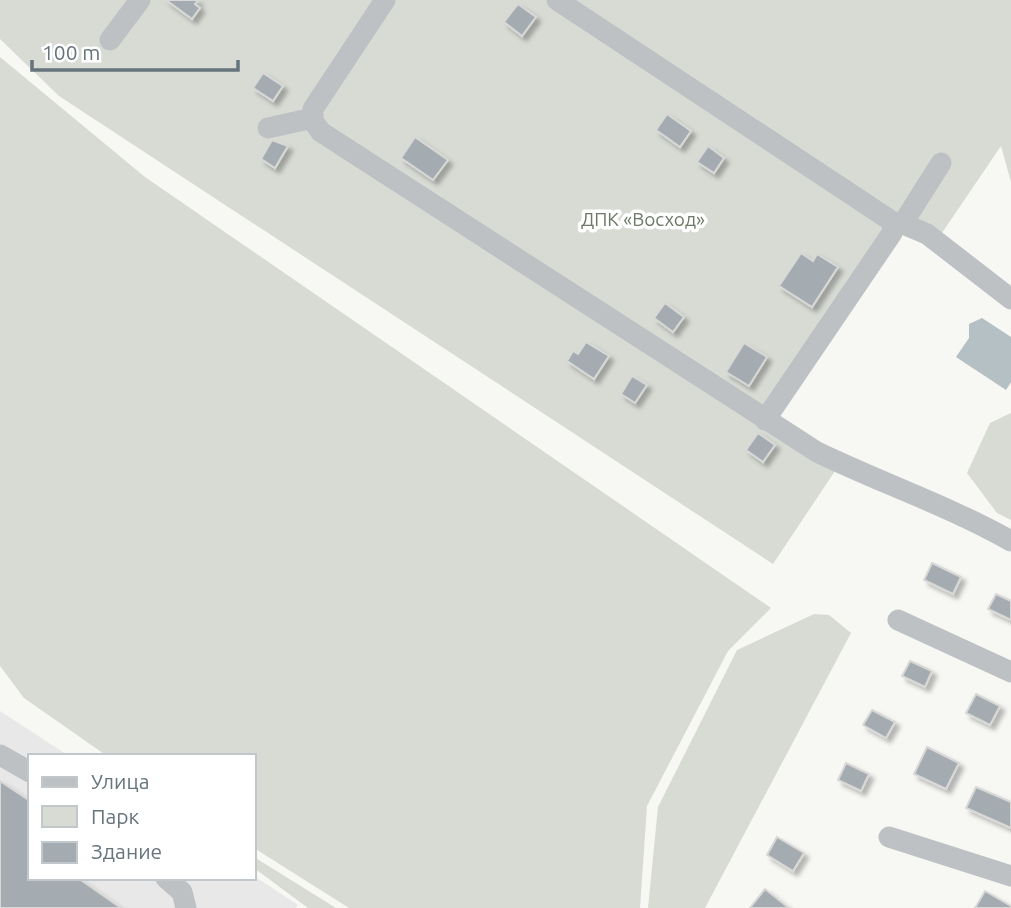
<svg xmlns="http://www.w3.org/2000/svg" width="1011" height="908" viewBox="0 0 1011 908" font-family="Ubuntu,sans-serif">
<defs>
<filter id="shadow"><feDropShadow dx="4.5" dy="4.5" stdDeviation="2" flood-color="#0004"/></filter>
</defs>
<rect width="100%" height="100%" fill="#f7f7f4"/>
<!-- built -->
<path fill="#e8e8e8" d="M0 711 69 756H30V878H254V876L298 905 295 908H0Z"/>
<!-- green -->
<g fill="#d7dbd4">
<path d="M0 0H1011V182L1001 146 931 249 900 228 774 412 843 459 773 564 59 96 0 39Z"/>
<path d="M0 57 145 177 771 608 728 651 647 806 640 908H349L254 848V756H107L24 698 0 666Z"/>
<path d="M1011 413V520L997 513 967 473 990 423Z"/>
<path d="M814 614 829 615 851 633 705 908H648L658 807 737 650Z"/>
<path d="M254 857 336 908H308L254 868Z"/>
</g>
<!-- water -->
<path fill="#b4c0c3" d="M982 318 1011 337V382L1006 390 956 357 969 338V324Z"/>
<!-- building -->
<g fill="#a5acb1" stroke="#d8d8d7" stroke-width="2" filter="url(#shadow)">
<path d="M166 0H198L195 4 200 8 192 19Z"/>
<path d="M518 4 536 17 522 36 504 22Z"/>
<path d="M263 73 283 86 273 101 253 88Z"/>
<path d="M667 114 691 131 680 147 656 130Z"/>
<path d="M415 137 448 160 433 180 401 158Z"/>
<path d="M272 140 288 146 275 168 261 159Z"/>
<path d="M708 146 724 158 714 173 697 162Z"/>
<path d="M801 253 813 261 817 254 838 267 812 307 779 286Z"/>
<path d="M665 303 684 317 673 332 654 318Z"/>
<path d="M586 342 609 356 594 379 567 361 573 351 578 354Z"/>
<path d="M744 343 767 357 749 386 726 372Z"/>
<path d="M632 376 647 385 635 403 621 394Z"/>
<path d="M758 433 775 445 763 462 746 450Z"/>
<path d="M932 563 961 577 953 594 924 580Z"/>
<path d="M996 594 1011 601V620L988 609Z"/>
<path d="M910 661 932 671 925 687 902 676Z"/>
<path d="M976 694 1000 706 990 725 966 713Z"/>
<path d="M872 710 895 722 886 738 863 725Z"/>
<path d="M927 747 959 763 946 789 914 774Z"/>
<path d="M846 763 869 774 861 791 838 780Z"/>
<path d="M0 781 30 801V878H78L121 908H0Z"/>
<path d="M976 787 1011 802V828L966 808Z"/>
<path d="M777 837 804 853 793 871 767 855Z"/>
<path d="M765 889 789 908H750Z"/>
<path d="M985 891 1011 906V908H975Z"/>
</g>
<g fill="none" stroke-linecap="round" stroke-linejoin="round">
<!-- minor -->
<g stroke="#bdc1c4" stroke-width="21">
<path d="M385 0 313 109V121L321 132 817 452C881 483 949 506 1011 541"/>
<path d="M557 0 893 222 892 233 765 420"/>
<path d="M110 40 140 0"/>
<path d="M268 128 313 118"/>
<path d="M901 223 927 234 1011 299"/>
<path d="M894 227 905 220 941 163"/>
<path d="M898 620 1011 672"/>
<path d="M0 755 30 772"/>
<path d="M889 837 1011 876"/>
<path d="M166 878 182 892 186 908"/>
</g>
</g>
<g text-anchor="middle" stroke-width="7" stroke-linejoin="round" paint-order="stroke">
<!-- park labels -->
<g font-size="19" fill="#6d7a68" stroke="#fff">
<text x="643" y="226">ДПК «Восход»</text>
</g>
</g>
<!-- legend -->
<rect x="28" y="754" width="228" height="126" fill="#ffffff" stroke="#c2c7cb" stroke-width="2"/>
<rect x="42" y="777" width="35" height="10" fill="#bdc1c4" stroke="#c2c7cb" stroke-width="2"/>
<text x="91" y="789" font-size="21" fill="#66747c">Улица</text>
<rect x="42" y="806" width="35" height="21" fill="#d7dbd4" stroke="#c2c7cb" stroke-width="2"/>
<text x="91" y="824" font-size="21" fill="#66747c">Парк</text>
<rect x="42" y="842" width="35" height="21" fill="#a5acb1" stroke="#c2c7cb" stroke-width="2"/>
<text x="91" y="859" font-size="21" fill="#66747c">Здание</text>
<!-- scale -->
<path d="M32 60v10h206v-10" fill="none" stroke="#66747c" stroke-width="3.5"/>
<text x="42" y="60" font-size="21" fill="#66747c" stroke="#ffffff" stroke-width="5" paint-order="stroke">100 m</text>
</svg>
